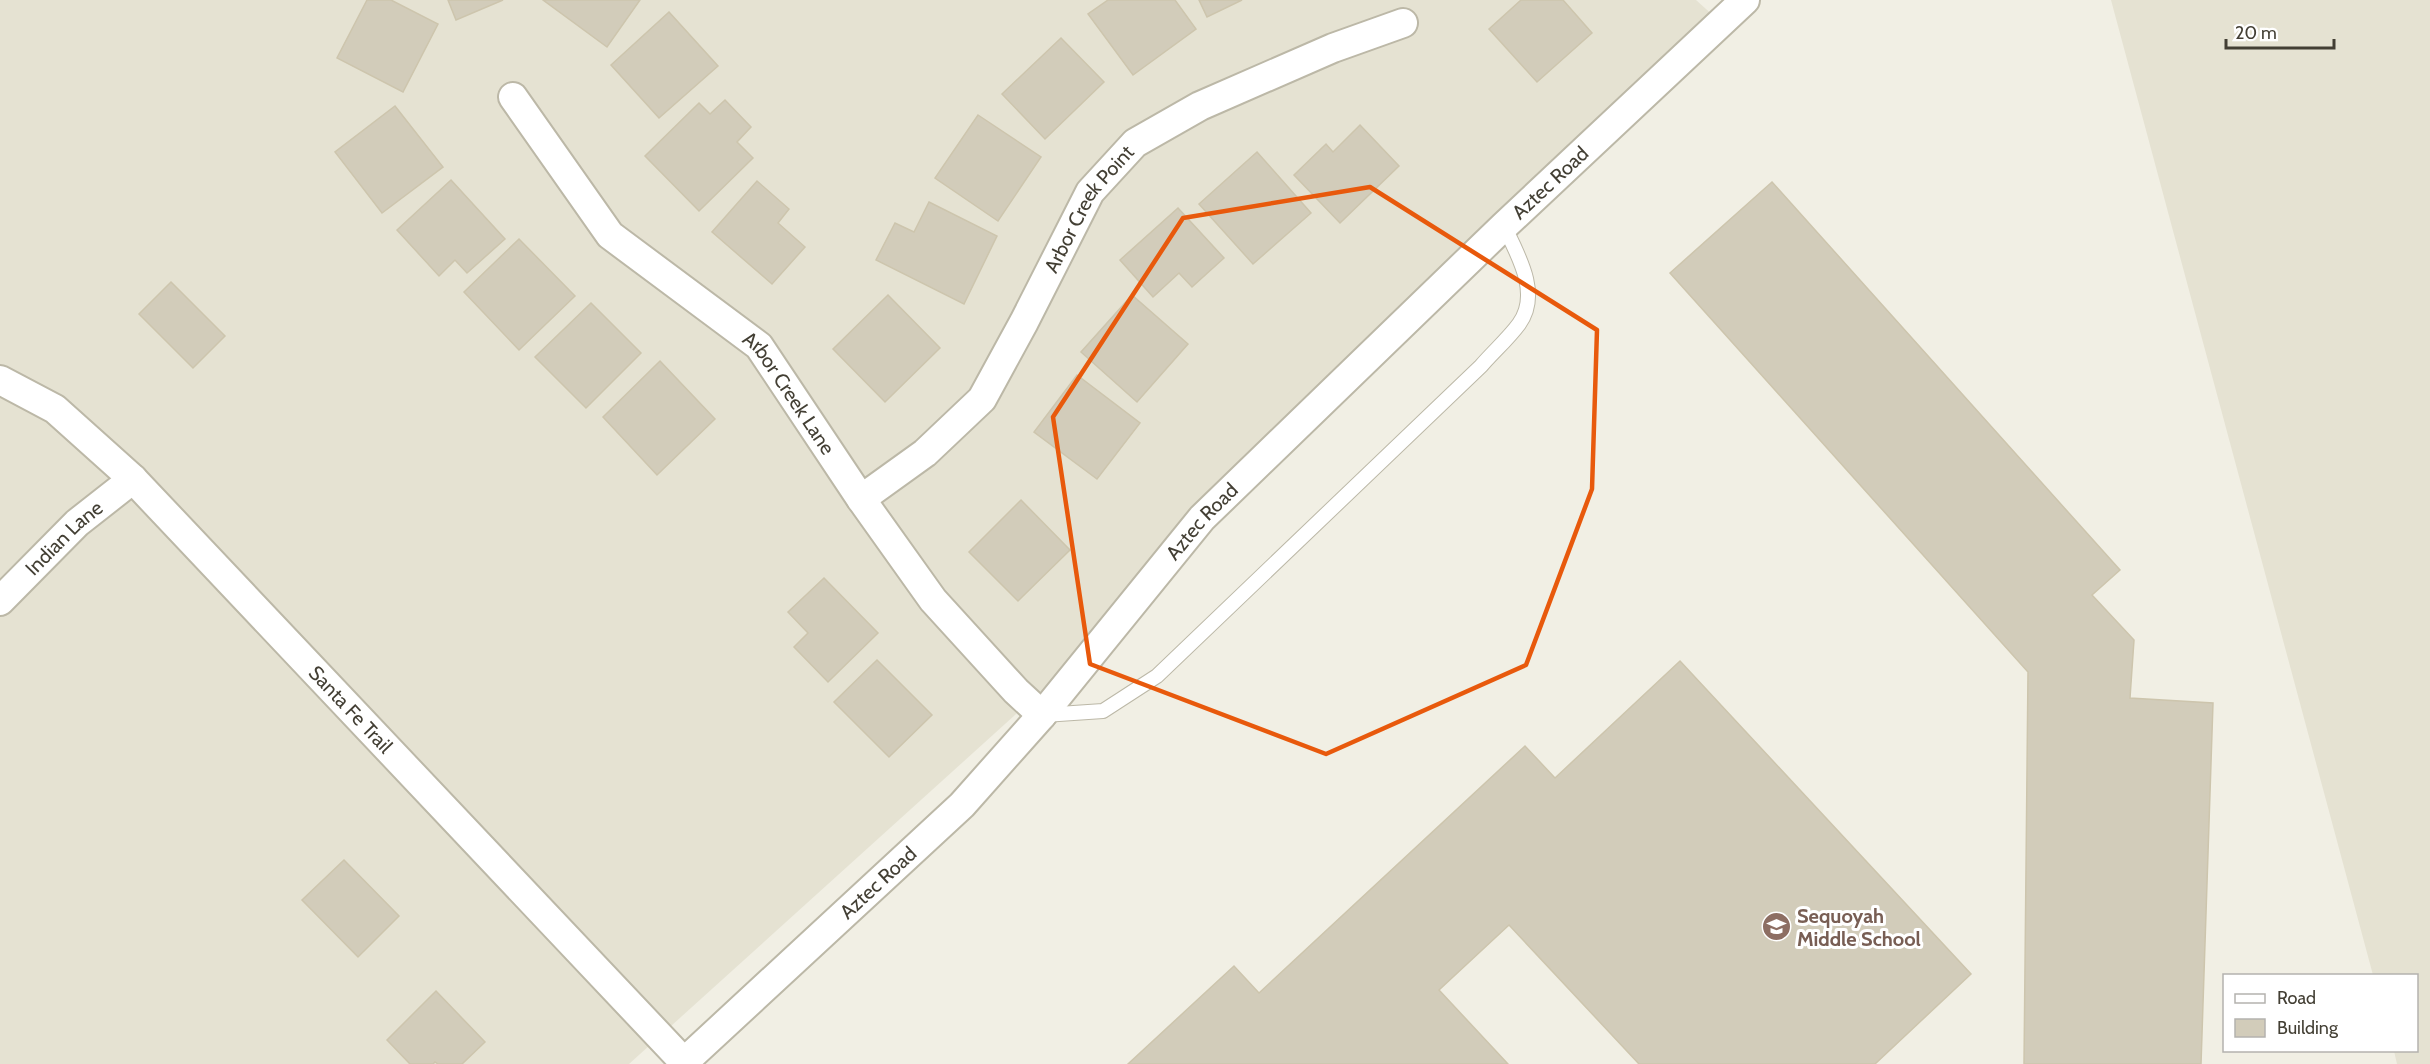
<svg xmlns="http://www.w3.org/2000/svg" width="2430" height="1064" viewBox="0 0 2430 1064" font-family="Cabin,sans-serif">
<rect width="100%" height="100%" fill="#f1efe4"/>
<!-- residential -->
<g fill="#e5e2d2">
<path d="M0 0H1696L1726 27 1057 677 629 1064H0Z"/>
<path d="M2111 0H2430V1064H2397L2394 1051 2416 1050V976L2373 975Z"/>
</g>
<!-- building -->
<g fill="#d2ccba" stroke="#cdc5ad" stroke-width="1.5">
<path d="M367 0H391L438 24 403 92 337 58Z"/>
<path d="M448 0H503L456 20Z"/>
<path d="M543 0H640L607 47Z"/>
<path d="M1108 0H1175L1196 29 1133 75 1088 14Z"/>
<path d="M1199 0H1242L1207 17Z"/>
<path d="M1521 0H1563L1592 33 1537 82 1489 29Z"/>
<path d="M669 12 718 66 659 118 611 65Z"/>
<path d="M1061 38 1104 82 1045 139 1002 94Z"/>
<path d="M725 100 751 127 737 142 753 158 699 211 645 156 699 103 710 114Z"/>
<path d="M395 106 443 167 382 213 335 152Z"/>
<path d="M978 115 1041 157 998 221 935 178Z"/>
<path d="M1360 125 1399 166 1340 223 1294 175 1326 144 1333 152Z"/>
<path d="M1257 152 1311 213 1253 264 1199 204Z"/>
<path d="M451 180 505 239 467 273 455 260 439 276 397 230Z"/>
<path d="M757 181 789 209 778 223 805 247 772 284 712 232Z"/>
<path d="M1772 182 2120 570 2092 595 2134 640 2130 698 2213 703 2201 1064H2024L2028 672 1670 273Z"/>
<path d="M929 202 997 236 964 304 876 260 895 223 914 232Z"/>
<path d="M1178 208 1224 258 1192 287 1179 273 1153 297 1120 260Z"/>
<path d="M519 239 575 296 519 350 464 292Z"/>
<path d="M171 282 225 336 193 368 139 314Z"/>
<path d="M888 295 940 348 885 402 833 349Z"/>
<path d="M1132 295 1188 344 1137 402 1081 352Z"/>
<path d="M591 303 641 353 586 408 535 357Z"/>
<path d="M660 361 715 419 657 475 603 417Z"/>
<path d="M1077 375 1140 423 1097 479 1034 432Z"/>
<path d="M1021 500 1070 550 1018 601 969 552Z"/>
<path d="M824 578 878 633 828 682 794 647 808 633 788 612Z"/>
<path d="M877 660 932 715 889 757 834 702Z"/>
<path d="M1680 661 1971 974 1875 1064H1639L1509 925 1439 990 1508 1064H1128L1234 966 1259 993 1525 746 1555 778Z"/>
<path d="M344 860 399 916 358 957 302 900Z"/>
<path d="M436 991 485 1042 462 1064H438L435 1062 433 1064H410L387 1040Z"/>
</g>
<g fill="none" stroke-linecap="round" stroke-linejoin="round">
<defs>
<path id="service" d="M1044 715 1103 711 1157 676 1481 366C1493 352 1508 339 1519 324 1541 294 1518 255 1504 226"/>
<g id="minor">
<path id="s1" d="M513 97 610 235 759 346 861 499 933 600 1016 691 1042 715"/>
<path id="s2" d="M0 380 55 409 133 479 684 1062"/>
<path id="s3" d="M861 499 925 453 982 399 1024 322 1090 192 1135 143 1200 106 1333 48 1403 23"/>
<path id="s4" d="M0 601 77 523 133 479"/>
<path id="s5" d="M682 1064 962 805 1042 715 1202 518 1504 226 1745 0"/>
</g>
</defs>
<!-- service casing -->
<use href="#service" stroke="#bcb8a7" stroke-width="16"/>
<!-- minor casing -->
<use href="#minor" stroke="#bcb8a7" stroke-width="32"/>
<!-- service -->
<use href="#service" stroke="#fff" stroke-width="14"/>
<!-- minor -->
<use href="#minor" stroke="#fff" stroke-width="28"/>
</g>
<!-- marked area -->
<path fill="none" stroke="#e8590c" stroke-width="4.5" stroke-linejoin="round" d="M1370 187 1597 330 1592 489 1526 665 1326 754 1090 664 1053 417 1183 218Z"/>
<!-- icons -->
<defs>
<symbol id="school-disc" viewBox="-11 -11 22 22"><circle r="9.5" fill="#8d6e63" stroke="#fff"/><path d="M0-5L7-2L0 1L-7-2ZM-4 1L0 2.5L4 1V4Q0 6-4 4Z" fill="#fff"/></symbol>
</defs>
<g fill-rule="evenodd">
<use href="#school-disc" x="1760" y="910" width="33" height="33"/>
</g>
<g text-anchor="middle" stroke-width="6" stroke-linejoin="round" paint-order="stroke">
<!-- street labels -->
<g font-size="20" fill="#433f34" stroke="#fff">
<text dy="7" stroke="none"><textPath href="#s5" startOffset="1239">Aztec Road</textPath></text>
<text dy="7" stroke="none"><textPath href="#s3" startOffset="376">Arbor Creek Point</textPath></text>
<text dy="7" stroke="none"><textPath href="#s1" startOffset="410">Arbor Creek Lane</textPath></text>
<text dy="7" stroke="none"><textPath href="#s5" startOffset="753">Aztec Road</textPath></text>
<text dy="7" stroke="none"><textPath href="#s4" startOffset="90">Indian Lane</textPath></text>
<text dy="7" stroke="none"><textPath href="#s2" startOffset="484">Santa Fe Trail</textPath></text>
<text dy="7" stroke="none"><textPath href="#s5" startOffset="267">Aztec Road</textPath></text>
</g>
<!-- education labels -->
<g font-size="20" font-weight="bold" fill="#785e54" stroke="#fff" text-anchor="start">
<text x="1797" y="923">Sequoyah<tspan x="1797" dy="23">Middle School</tspan></text>
</g>
</g>
<!-- legend -->
<rect x="2223" y="974" width="195" height="78" fill="#ffffff" stroke="#b4b2ae" stroke-width="1.5"/>
<rect x="2235" y="994" width="30" height="9" fill="#ffffff" stroke="#b4b2ae" stroke-width="1.5"/>
<text x="2277" y="1004" font-size="18" fill="#433f34">Road</text>
<rect x="2235" y="1019" width="30" height="18" fill="#d2ccba" stroke="#b4b2ae" stroke-width="1.5"/>
<text x="2277" y="1034" font-size="18" fill="#433f34">Building</text>
<!-- scale -->
<path d="M2226 39v9h108v-9" fill="none" stroke="#433f34" stroke-width="3"/>
<text x="2235" y="39" font-size="18" fill="#433f34" stroke="#ffffff" stroke-width="4.5" paint-order="stroke">20 m</text>
</svg>
